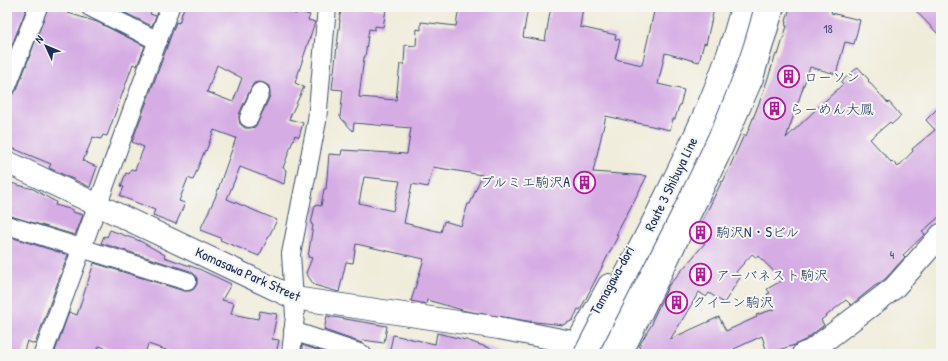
<svg xmlns="http://www.w3.org/2000/svg" width="948" height="361" viewBox="0 0 948 361" font-family="'Patrick Hand','Klee One',sans-serif">
<rect width="100%" height="100%" fill="#f6f6f2"/>
<filter id="ink" filterUnits="userSpaceOnUse"><feTurbulence type="fractalNoise" baseFrequency=".025" numOctaves="2"/><feDisplacementMap in="SourceGraphic" scale="8" xChannelSelector="R" yChannelSelector="G"/><feConvolveMatrix kernelMatrix="1 2 1 2 8 2 1 2 1" color-interpolation-filters="sRGB"/></filter>
<filter id="wash" filterUnits="userSpaceOnUse"><feTurbulence type="fractalNoise" baseFrequency=".012" numOctaves="4" result="noise"/><feDisplacementMap in="SourceGraphic" scale="16" xChannelSelector="R" yChannelSelector="G"/><feGaussianBlur stdDeviation="0.9" result="paint"/><feColorMatrix in="noise" values="0 0 0 0 0 0 0 0 0 0 0 0 0 0 0 0 0 1.4 0 .05"/><feComposite in="paint" operator="in"/></filter>
<g filter="url(#wash)">
<rect width="100%" height="100%" fill="#f0ecda"/>
<g id="blocks">
<!-- building -->
<g fill="#d5ace4" fill-rule="evenodd">
<path d="M7 7H27L12 45 7 43Z"/>
<path d="M48 7H70L68 13 97 22 145 46 137 66 133 64 107 136 103 135 101 139 93 137 83 161 97 167 90 187 49 168 51 164 7 146V105L11 95 17 90Z"/>
<path d="M113 7H153L150 14 156 16 152 26Z"/>
<path d="M184 7H275L296 14 297 11 310 15 308 20 315 22 295 83 304 87 289 119 303 123 299 137 295 135 283 168 286 170 284 184 240 167 227 199 277 220 259 256 220 240 221 238 200 230 215 198 236 138 214 130 206 151 205 150 193 180 188 178 179 201 185 203 176 224 153 215 155 210 120 196 124 187 121 186 126 173 129 174 131 169 135 170 144 147 132 142 176 22 179 23ZM217 65 242 78 233 102 207 92ZM259 82 264 83 269 86 270 91V96L258 122 255 127 250 128H245L240 124 239 119V114L251 88 254 83Z"/>
<path d="M342 7H365L386 10 383 27 375 26V30L369 29 365 57H364L359 97 396 100 400 64H404L405 45 416 46 417 29 421 30V22L456 26 459 7H528L523 37 545 41 551 7H583L580 27 616 35 615 39 620 40 615 59 642 65 655 7H707L714 9 706 44 704 43 699 62 665 53 658 84 684 90 680 106H679L675 119H673L670 130 606 116 593 172 647 176 616 235 618 236 580 310 578 309 573 320 563 325 527 321 466 311 427 300 426 304 411 301 424 259 356 244 353 263 346 262 339 292 314 285 306 273 312 258 308 257 313 225 311 224 315 205 321 206 324 189H326L329 154 341 155 342 150 407 154 411 128 354 123 353 131 340 117 343 90 332 89 340 20H339ZM433 167 482 175 470 204H468L461 226 444 221 441 232 404 223 412 184 428 187ZM364 177 400 181 393 211 359 203Z"/>
<path d="M790 7H833L831 13 860 20 854 44 845 42 836 74 810 67 786 138 843 84 841 82 858 67 869 80 868 81 888 103 889 102 901 116 892 124 890 122 870 139 891 162 892 161 898 167 913 151 912 149 935 130 926 120 941 105V215L922 232 925 234 903 255 905 257 885 279 877 285H876L851 305 846 300 821 320 824 325 805 340 795 345 767 353 762 336 734 349 735 351 728 354H635L641 351 639 346 653 322 652 321 669 285 705 243 693 240 722 181 723 182 744 135 746 136 763 93 776 54 778 55 787 26 785 25ZM752 254 757 258 758 256 783 280 767 289 770 293 767 294 775 309 756 315 757 317 726 331 719 317 670 339 675 332 699 292 706 297 709 293 724 303 741 276 736 272Z"/>
<path d="M912 7H941V37Z"/>
<path d="M7 182 33 189 56 202 55 205 73 210 72 212 83 215 75 235 7 215Z"/>
<path d="M110 230 140 241 165 255 164 257 199 269 231 284 222 300 234 303 231 314 258 319 260 311 277 314 272 339 279 340 276 354H172V352L148 344 145 354H125L99 346 96 354H64L55 351 69 312 77 315 94 263 184 291H190L194 289 197 284V278L194 274 190 271 101 243 104 236 107 237Z"/>
<path d="M7 236 68 255 35 344 27 341 23 354H7Z"/>
<path d="M327 316 387 326 384 343 363 340 362 343 324 330Z"/>
<path d="M437 333 466 340 501 352V354H389L393 335 435 344Z"/>
<path d="M302 345 329 354H302Z"/>
</g>
</g>
</g>
<g filter="url(#ink)">
<use href="#blocks" fill-opacity="0" stroke="#3b4b71" stroke-width="1"/>
<g fill="none" stroke-linecap="round" stroke-linejoin="round">
<defs>
<g id="minor">
<path d="M90 7 158 41"/>
<path d="M7 86 38 7"/>
<path d="M249 118 260 92"/>
<path d="M7 225 187 281"/>
<path d="M293 331 362 354"/>
<path d="M43 354 170 7"/>
<path d="M291 354 295 316 291 254 317 121 327 7"/>
</g>
<g id="tertiary">
<path d="M7 162 294 298 499 328 577 343 593 352"/>
<path d="M803 354 811 351 894 288 941 235"/>
</g>
<g id="trunk">
<path d="M571 354 609 285"/>
<path d="M621 354 718 156 752 78 773 7"/>
</g>
<path id="motorway" d="M606 354C628 311 650 268 672 225 708 154 742 84 762 7"/>
</defs>
<!-- minor casing -->
<use href="#minor" stroke="#3b4b71" stroke-width="20"/>
<!-- tertiary casing -->
<use href="#tertiary" stroke="#3b4b71" stroke-width="24"/>
<!-- trunk casing -->
<use href="#trunk" stroke="#3b4b71" stroke-width="24"/>
<!-- motorway casing -->
<use href="#motorway" stroke="#3b4b71" stroke-width="24"/>
<!-- minor -->
<use href="#minor" stroke="#fff" stroke-width="18"/>
<!-- tertiary -->
<use href="#tertiary" stroke="#fff" stroke-width="22"/>
<!-- trunk -->
<use href="#trunk" stroke="#fff" stroke-width="22"/>
<!-- motorway -->
<use href="#motorway" stroke="#fff" stroke-width="22"/>
<defs>
<path id="motorway-bridge" d="M585 354C609 307 633 260 657 214 690 147 724 80 742 7"/>
</defs>
<!-- motorway-bridge casing -->
<use href="#motorway-bridge" stroke="#3b4b71" stroke-width="24" stroke-linecap="butt"/>
<!-- motorway-bridge -->
<use href="#motorway-bridge" stroke="#fff" stroke-width="22"/>
</g>
</g>
<!-- icons -->
<defs>
<symbol id="building-ring" viewBox="-11 -11 22 22"><circle r="9.5" fill="#f6f6f2" stroke="#b5179e" stroke-width="1.5"/><path d="M-4-6H4V6H1V3H-1V6H-4ZM-2.5-4.3h1.7v1.8h-1.7ZM.8-4.3h1.7v1.8H.8ZM-2.5-1h1.7V.8h-1.7ZM.8-1h1.7V.8H.8Z" fill="#b5179e"/></symbol>
</defs>
<g fill-rule="evenodd">
<use href="#building-ring" x="776" y="64" width="25" height="25"/>
<use href="#building-ring" x="762" y="96" width="25" height="25"/>
<use href="#building-ring" x="572" y="170" width="25" height="25"/>
<use href="#building-ring" x="688" y="220" width="25" height="25"/>
<use href="#building-ring" x="688" y="262" width="25" height="25"/>
<use href="#building-ring" x="664" y="290" width="25" height="25"/>
</g>
<g text-anchor="middle" stroke-width="4" stroke-linejoin="round" paint-order="stroke">
<!-- number labels -->
<g font-size="12" fill="#4a4e80">
<text x="828" y="33">18</text>
<text x="892" y="259">4</text>
</g>
<!-- poi labels -->
<g font-size="14" fill="#1b2f5e" stroke="#f6f6f2" text-anchor="start">
<text x="804" y="82">ローソン</text>
<text x="790" y="114">らーめん大鳳</text>
<text x="570" y="187" text-anchor="end">プルミエ駒沢A</text>
<text x="716" y="237">駒沢N・Sビル</text>
<text x="716" y="280">アーバネスト駒沢</text>
<text x="692" y="307">クイーン駒沢</text>
</g>
<!-- street labels -->
<g font-size="14" fill="#1b2f5e" stroke="#f6f6f2">
<text transform="translate(671 184) rotate(-64)" y="5">Route 3 Shibuya Line</text>
<text transform="translate(248 274) rotate(24)" y="5">Komasawa Park Street</text>
<text transform="translate(612 280) rotate(-61)" y="5">Tamagawa-dori</text>
</g>
</g>
<!-- margin -->
<rect width="948" height="361" fill="none" stroke="#f6f6f2" stroke-width="24"/>
<!-- north arrow -->
<g transform="translate(46 46) rotate(314)" stroke="#f6f6f2" stroke-width="3" paint-order="stroke">
<path d="M0-3L7 15L0 10L-7 15Z" fill="#1b2f5e"/>
<text y="-6" font-size="11" font-weight="bold" text-anchor="middle" fill="#1b2f5e">N</text>
</g>
</svg>
